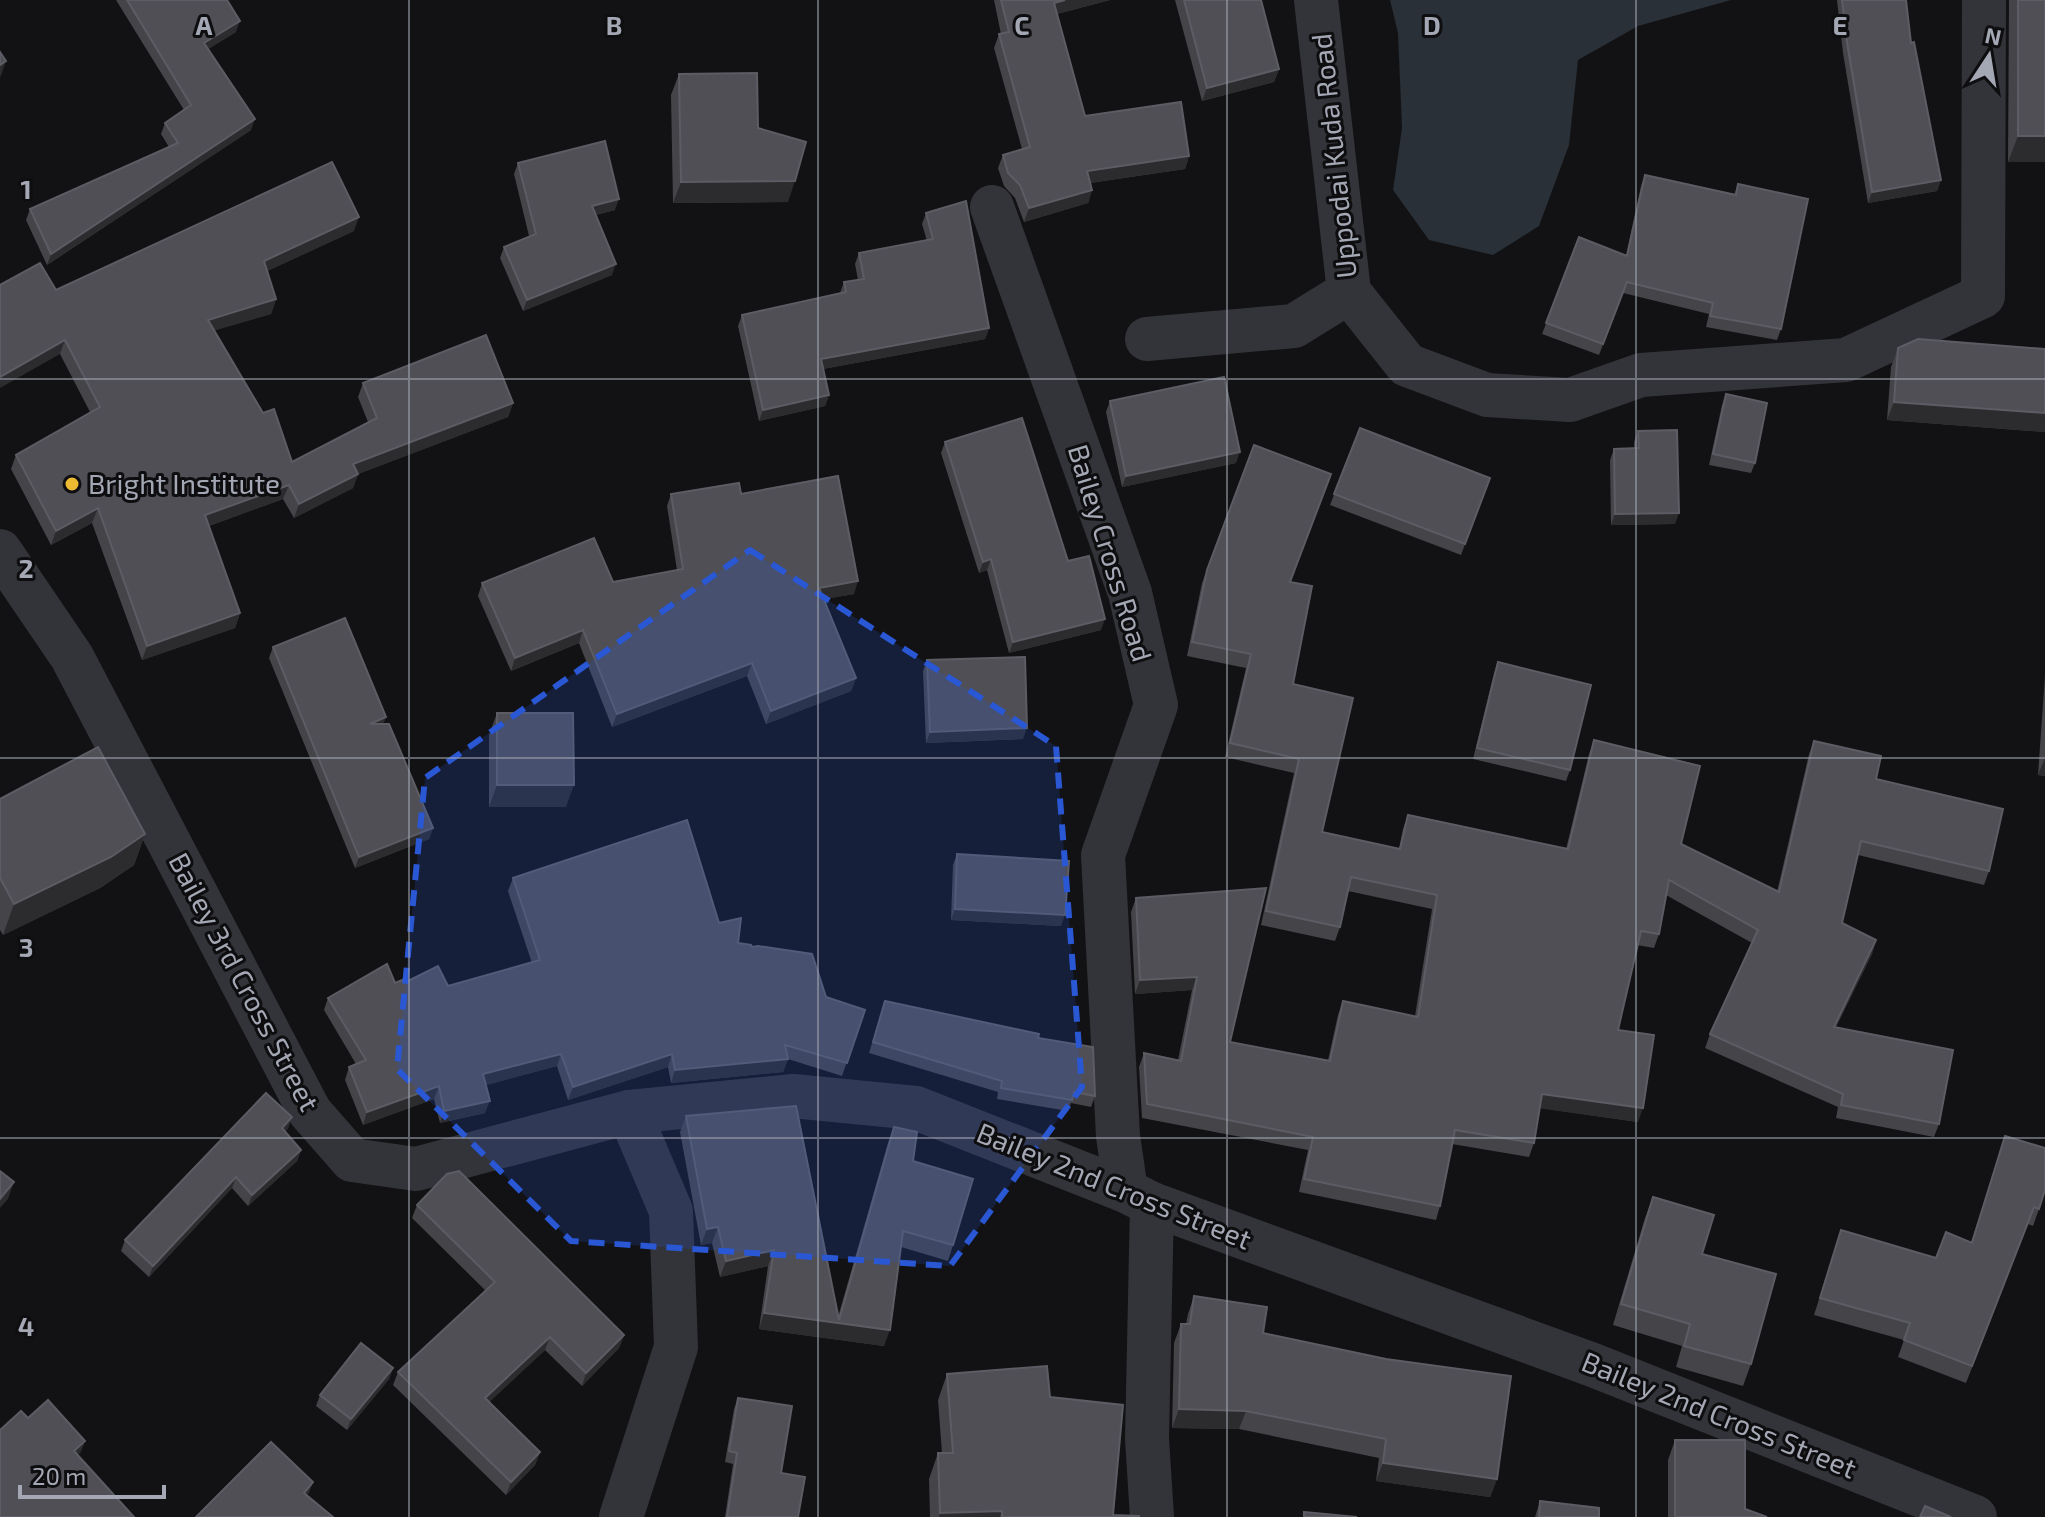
<svg xmlns="http://www.w3.org/2000/svg" width="2045" height="1517" viewBox="0 0 2045 1517" font-family="'Exo 2',sans-serif">
<rect width="100%" height="100%" fill="#121214"/>
<!-- water -->
<path fill="#293037" d="M1390 0H1731L1638 26 1578 60 1569 145 1539 226 1493 255 1429 240 1393 190 1402 128 1398 33Z"/>
<g fill="none" stroke-linecap="round" stroke-linejoin="round">
<!-- minor -->
<g stroke="#333439" stroke-width="44">
<path d="M992 207 1130 593 1156 705 1103 855 1118 1136 1126 1191"/>
<path d="M1349 292 1407 365 1487 395 1570 400 1641 375 1846 360 1983 296 1984 0"/>
<path d="M1147 339 1294 326 1349 292 1316 0"/>
<path d="M0 551 72 657 310 1112 352 1160 416 1169 629 1112 793 1096 916 1108 1126 1191 1152 1204 1593 1365 1975 1517"/>
<path d="M1152 1204 1147 1439 1152 1517"/>
<path d="M621 1517 676 1347 671 1211 629 1112"/>
</g>
</g>
<!-- wall -->
<g fill="#444449">
<path d="M116 0H227L236 32 208 49 251 130 47 265 26 220 30 209 169 147 161 134 165 123 184 110Z"/>
<path d="M994 0H1110L1057 14 1085 116 1189 156 1185 169 1090 183 1092 190 1088 203 1024 222 1015 198 1004 186 998 168 1003 155 1022 149 994 48 999 34H1001Z"/>
<path d="M1175 0H1261L1279 69 1274 82 1202 101Z"/>
<path d="M1837 0H1906L1911 43 1941 180 1937 191 1868 203 1843 53Z"/>
<path d="M2009 0H2045V162H2008Z"/>
<path d="M679 74 788 202 673 203 671 95Z"/>
<path d="M518 163 615 210 596 215 612 275 523 311 500 258 504 247 529 236 514 174Z"/>
<path d="M1645 175 1734 195 1738 184 1781 329 1777 340 1706 327 1709 314 1623 293 1599 355 1542 334 1579 237 1626 255 1641 186Z"/>
<path d="M926 213 989 328 985 339 823 369 829 395 825 406 759 421 738 326 742 315 840 293 844 282 858 280 855 264 859 253 927 241 922 224Z"/>
<path d="M354 231 267 271 276 299 271 314 214 330 292 462 368 422 358 397 363 383 513 403 508 417 358 474 353 488 294 518 283 499 209 526 240 613 235 628 142 660 92 523 51 545 11 469 16 455 90 412 60 354 56 290Z"/>
<path d="M1898 348 2045 349V432L1887 420 1891 367Z"/>
<path d="M1726 394 1755 463 1751 473 1709 465 1722 405Z"/>
<path d="M1110 401 1236 463 1122 487 1106 412Z"/>
<path d="M1360 428 1490 478 1461 555 1330 505Z"/>
<path d="M1638 431 1675 524 1611 525 1610 460 1614 449H1634V442Z"/>
<path d="M945 442 1101 630 1009 653 987 570 979 573 941 453Z"/>
<path d="M1254 445 1290 582 1293 684 1322 832 1399 849 1403 829 1408 815 1566 849 1589 754 1594 740 1681 844 1777 892 1809 754 1814 741 1876 779 1989 871 1984 885 1858 855 1842 923 1876 940 1872 954 1836 1027 1939 1124 1934 1137 1836 1118 1838 1107 1705 1048 1710 1034 1752 943 1666 895 1659 934 1654 948 1637 945 1618 1030 1638 1122 1540 1108 1534 1143 1529 1157 1452 1144 1440 1206 1436 1220 1299 1192 1308 1150 1142 1118 1139 1067 1144 1053 1178 1060 1192 990 1135 994 1131 912 1136 898 1266 888 1230 1042 1328 1060 1338 1015 1343 1001 1415 1016 1432 909 1348 891 1340 927 1335 941 1261 925 1294 773 1225 757 1246 668 1187 656 1202 583Z"/>
<path d="M671 494H741L854 594 824 599 856 678 851 691 766 724 747 676 612 727 579 643 511 671 478 596 482 583 613 582 677 570 667 506Z"/>
<path d="M273 647 384 724 433 828 429 839 355 868 269 658Z"/>
<path d="M927 660 1023 739 926 743 923 671Z"/>
<path d="M1498 662 1570 770 1566 781 1473 759 1494 673Z"/>
<path d="M2045 675V776L2038 775Z"/>
<path d="M497 713 566 807H489V735Z"/>
<path d="M0 799 145 834 134 865 100 888 3 935 0 930Z"/>
<path d="M957 854 1061 926 951 920 953 865Z"/>
<path d="M513 878 719 923 738 943 752 947 826 997 865 1010 842 1076 788 1059 783 1072 671 1083 668 1067 568 1100 557 1066 486 1085 485 1113 440 1123 434 1099 363 1125 345 1080 349 1067 356 1064 324 1010 328 998 408 981 448 986 532 963 508 891Z"/>
<path d="M885 1001 1038 1038 1095 1096 1091 1107 1071 1103 1068 1111 997 1099 998 1092 869 1053Z"/>
<path d="M686 1116 838 1317 888 1143 894 1127 913 1161 953 1245 948 1261 901 1247 884 1346 759 1329 768 1266 720 1277 712 1243 701 1245 680 1132Z"/>
<path d="M292 1117 288 1128 285 1132 301 1150 297 1161 248 1206 232 1188 149 1277 121 1251 125 1240Z"/>
<path d="M2005 1136 2039 1209 2033 1226 2028 1224 1966 1383 1898 1357 1904 1340 1814 1315 1841 1230 1936 1258 1971 1242Z"/>
<path d="M1653 1197 1702 1254 1751 1364 1743 1386 1676 1367 1682 1346 1613 1325 1645 1218Z"/>
<path d="M417 1205 624 1335 619 1348 582 1386 545 1350 489 1402 540 1452 535 1465 506 1495 393 1385 398 1372 486 1291 412 1218Z"/>
<path d="M1194 1296 1263 1333 1497 1479 1490 1497 1376 1481 1379 1458 1239 1429 1172 1428 1174 1343 1181 1324H1186L1188 1314Z"/>
<path d="M393 1368 389 1379 347 1430 316 1406 320 1395Z"/>
<path d="M947 1374 1050 1397 1113 1515 1139 1517H930L929 1479 938 1453H942L938 1400Z"/>
<path d="M738 1398 781 1473 798 1517H725L733 1464 725 1462 734 1409Z"/>
<path d="M1675 1440 1745 1509 1767 1517H1668V1460Z"/>
<path d="M1540 1501 1599 1517H1535Z"/>
</g>
<!-- shaded-wall -->
<g fill="#2c2c2f">
<path d="M1065 0H1110L1049 16 1054 3Z"/>
<path d="M240 21 236 32 200 54 204 43Z"/>
<path d="M6 61 0 78V65Z"/>
<path d="M1279 69 1274 82 1202 101 1207 88Z"/>
<path d="M255 119 251 130 47 265 51 254Z"/>
<path d="M2018 136H2045V162H2008Z"/>
<path d="M1189 156 1185 169 1082 184 1087 171Z"/>
<path d="M1941 180 1937 191 1868 203 1872 192Z"/>
<path d="M795 181 788 202 673 203 681 182Z"/>
<path d="M1092 190 1088 203 1024 222 1029 208Z"/>
<path d="M619 199 615 210 588 217 592 206Z"/>
<path d="M359 217 354 231 259 275 264 261Z"/>
<path d="M616 264 612 275 523 311 527 300Z"/>
<path d="M276 299 271 314 203 334 208 320Z"/>
<path d="M989 328 985 339 817 370 821 359Z"/>
<path d="M65 340 60 354 0 388V377Z"/>
<path d="M829 395 825 406 759 421 763 410Z"/>
<path d="M1894 402 2045 413V432L1887 420Z"/>
<path d="M513 403 508 417 358 474 353 488 294 518 299 504 353 464Z"/>
<path d="M1240 452 1236 463 1122 487 1126 476Z"/>
<path d="M289 485 283 499 200 529 205 515Z"/>
<path d="M98 508 92 523 51 545 56 531Z"/>
<path d="M1679 513 1675 524 1611 525 1615 514Z"/>
<path d="M991 559 987 570 979 573 983 562Z"/>
<path d="M858 581 854 594 815 601 819 588Z"/>
<path d="M240 613 235 628 142 660 147 646Z"/>
<path d="M1105 619 1101 630 1009 653 1013 642Z"/>
<path d="M583 630 579 643 511 671 515 658Z"/>
<path d="M752 663 747 676 612 727 617 714Z"/>
<path d="M856 678 851 691 766 724 771 711Z"/>
<path d="M386 717 382 728 370 724Z"/>
<path d="M1027 728 1023 739 926 743 930 732Z"/>
<path d="M2045 758V776L2038 775Z"/>
<path d="M497 785H574L566 807H489Z"/>
<path d="M433 828 429 839 355 868 359 857Z"/>
<path d="M145 834 134 865 100 888 3 935 14 904Z"/>
<path d="M955 909 1065 915 1061 926 951 920Z"/>
<path d="M1876 940 1872 954 1829 1040 1834 1027Z"/>
<path d="M1197 977 1192 990 1135 994 1140 980Z"/>
<path d="M561 1054 557 1066 479 1087 483 1074Z"/>
<path d="M672 1054 668 1067 568 1100 573 1087Z"/>
<path d="M788 1059 783 1072 671 1083 675 1070Z"/>
<path d="M439 1086 434 1099 363 1125 367 1112Z"/>
<path d="M1542 1094 1643 1108 1638 1122 1537 1108Z"/>
<path d="M490 1101 485 1113 440 1123 444 1111Z"/>
<path d="M292 1117 288 1128 278 1139 282 1128Z"/>
<path d="M301 1150 297 1161 248 1206 252 1195Z"/>
<path d="M236 1177 232 1188 149 1277 153 1266Z"/>
<path d="M14 1182 8 1199 0 1208V1199Z"/>
<path d="M718 1227 712 1243 701 1245 707 1229Z"/>
<path d="M774 1250 768 1266 720 1277 726 1261Z"/>
<path d="M764 1313 890 1330 884 1346 759 1329Z"/>
<path d="M624 1335 619 1348 582 1386 586 1373Z"/>
<path d="M550 1337 545 1350 480 1411 485 1398Z"/>
<path d="M393 1368 389 1379 347 1430 351 1419Z"/>
<path d="M1179 1409 1246 1411 1239 1429 1172 1428Z"/>
<path d="M85 1441 81 1452 70 1462 74 1451Z"/>
<path d="M540 1452 535 1465 506 1495 511 1482Z"/>
<path d="M1383 1463 1497 1479 1490 1497 1376 1481Z"/>
<path d="M313 1482 309 1493 300 1504 304 1493Z"/>
<path d="M1002 1511 1000 1517H939L940 1513Z"/>
</g>
<!-- building -->
<g fill="#4f4f55" stroke="#5c5d64" stroke-width="2">
<path d="M127 0H227L240 21 204 43 255 119 51 254 30 209 178 143 165 123 191 105Z"/>
<path d="M1001 0H1065L1054 3 1085 116 1181 102 1189 156 1087 171 1092 190 1029 208 1020 185 1008 173 1003 155 1030 147 999 34 1009 32Z"/>
<path d="M1184 0H1261L1279 69 1207 88Z"/>
<path d="M1842 0H1906L1911 43 1914 42 1941 180 1872 192 1847 42Z"/>
<rect x="2018" y="0" width="27" height="136"/>
<path d="M0 52 6 61 0 65Z"/>
<path d="M757 73 758 128 806 142 795 181 681 182 679 74Z"/>
<path d="M605 141 619 199 592 206 616 264 527 300 504 247 536 234 518 163Z"/>
<path d="M332 162 359 217 264 261 276 299 208 320 263 413 274 409 292 462 377 418 363 383 486 335 513 403 353 464 358 474 299 504 289 485 205 515 240 613 147 646 98 508 56 531 16 455 100 407 65 340 0 377V285L40 263 56 290Z"/>
<path d="M1645 175 1736 195 1738 184 1808 199 1781 329 1710 316 1713 303 1627 282 1603 344 1546 323 1579 237 1627 256Z"/>
<path d="M966 201 989 328 821 359 829 395 763 410 742 315 846 292 844 282 864 279 859 253 933 239 926 213Z"/>
<path d="M1918 339 2045 349V413L1894 402 1898 348Z"/>
<path d="M1224 377 1240 452 1126 476 1110 401Z"/>
<path d="M1726 394 1767 403 1755 463 1713 454Z"/>
<path d="M1022 418 1068 561 1089 556 1105 619 1013 642 991 559 983 562 945 442Z"/>
<path d="M1360 428 1490 478 1465 544 1334 494Z"/>
<path d="M1677 430 1679 513 1615 514 1614 449 1639 448 1638 431Z"/>
<path d="M1254 445 1331 474 1290 582 1312 586 1293 684 1353 698 1322 832 1400 849 1408 815 1568 849 1594 740 1700 766 1681 844 1779 892 1814 741 1881 756 1876 779 2003 809 1989 871 1861 841 1842 923 1876 940 1834 1027 1953 1050 1939 1124 1841 1105 1843 1094 1710 1034 1758 930 1669 880 1659 934 1641 931 1618 1030 1654 1035 1643 1108 1542 1094 1534 1143 1455 1130 1440 1206 1304 1179 1313 1137 1147 1104 1144 1053 1181 1061 1197 977 1140 980 1136 898 1266 888 1230 1042 1330 1061 1343 1001 1418 1017 1437 895 1351 877 1340 927 1266 911 1299 759 1230 743 1251 654 1192 642 1207 570Z"/>
<path d="M838 476 858 581 819 588 856 678 771 711 752 663 617 714 583 630 515 658 482 583 594 538 613 582 683 569 671 494 739 483 741 494Z"/>
<path d="M345 618 386 717 370 724H389L433 828 359 857 273 647Z"/>
<path d="M1025 657 1027 728 930 732 927 660Z"/>
<path d="M1498 662 1591 685 1570 770 1477 748Z"/>
<path d="M497 713H573L574 785H497Z"/>
<path d="M98 747 145 834 111 857 14 904 0 878V799Z"/>
<path d="M687 820 719 923 741 918 738 943 751 945 752 947 758 946 812 954 826 997 865 1010 847 1063 785 1045 788 1059 675 1070 672 1054 573 1087 561 1054 483 1074 490 1101 444 1111 439 1086 367 1112 349 1067 366 1060 328 998 387 964 395 983 407 978 408 981 438 966 448 986 540 960 513 878Z"/>
<path d="M957 854 1069 861 1065 915 955 909Z"/>
<path d="M885 1001 1039 1034 1038 1038 1093 1047 1095 1096 1074 1092 1072 1100 1001 1088 1002 1081 873 1042Z"/>
<path d="M266 1093 292 1117 282 1128 301 1150 252 1195 236 1177 153 1266 125 1240Z"/>
<path d="M796 1106 839 1320 894 1127 917 1132 913 1161 973 1179 953 1245 903 1231 890 1330 764 1313 774 1250 726 1261 718 1227 707 1229 686 1116Z"/>
<path d="M2005 1136 2045 1148V1190L2039 1209 2034 1207 1972 1366 1904 1340 1910 1323 1820 1298 1841 1230 1936 1258 1946 1232 1972 1243Z"/>
<path d="M0 1171 14 1182 0 1199Z"/>
<path d="M459 1171 624 1335 586 1373 550 1337 485 1398 540 1452 511 1482 398 1372 495 1282 417 1205 447 1174Z"/>
<path d="M1653 1197 1714 1215 1702 1254 1776 1274 1751 1364 1684 1346 1690 1324 1621 1304Z"/>
<path d="M1194 1296 1267 1307 1263 1333 1386 1359 1511 1376 1497 1479 1383 1463 1386 1439 1246 1411 1179 1409 1181 1324H1190Z"/>
<path d="M361 1343 393 1368 351 1419 320 1395Z"/>
<path d="M1047 1366 1050 1397 1123 1405 1113 1515 1139 1516V1517H1002V1511L940 1513 938 1453H953L947 1374Z"/>
<path d="M738 1398 792 1406 781 1473 805 1477 798 1517H727L737 1453 729 1451Z"/>
<path d="M48 1400 85 1441 74 1451 134 1517H0V1430L21 1411 28 1418Z"/>
<path d="M1675 1440H1745V1509L1767 1517H1675Z"/>
<path d="M271 1442 313 1482 304 1493 333 1517H196Z"/>
<path d="M1540 1501 1599 1508V1517H1539Z"/>
<path d="M1925 1506 1951 1517H1920Z"/>
<path d="M1304 1512 1357 1517H1304Z"/>
</g>
<!-- marked area -->
<path fill="#2a57d4" fill-opacity="0.2" stroke="#2a57d4" stroke-width="6" stroke-dasharray="16 10" stroke-linejoin="round" d="M750 550 1056 746 1082 1087 950 1266 571 1241 397 1069 425 778Z"/>
<!-- grid -->
<path fill="none" stroke="#a4a8b4" stroke-width="2" stroke-opacity="0.55" d="M409 0V1517M818 0V1517M1227 0V1517M1636 0V1517M0 379H2045M0 758H2045M0 1138H2045"/>
<!-- markers -->
<circle fill="#edbb32" stroke="#0e0d0f" stroke-width="3" cx="72" cy="484" r="8"/>
<g text-anchor="middle" stroke-width="6" stroke-linejoin="round" paint-order="stroke">
<!-- street labels -->
<g font-size="28" fill="#a4a8b4" stroke="#0e0d0f">
<text transform="translate(1334 156) rotate(-96)" y="10">Uppodai Kuda Road</text>
<text transform="translate(1110 553) rotate(73)" y="10">Bailey Cross Road</text>
<text transform="translate(244 982) rotate(62)" y="10">Bailey 3rd Cross Street</text>
<text transform="translate(1114 1186) rotate(22)" y="10">Bailey 2nd Cross Street</text>
<text transform="translate(1719 1415) rotate(22)" y="10">Bailey 2nd Cross Street</text>
</g>
<!-- poi labels -->
<g font-size="28" fill="#a4a8b4" stroke="#0e0d0f" text-anchor="start">
<text x="88" y="494">Bright Institute</text>
</g>
</g>
<g font-size="26" text-anchor="middle" font-weight="bold" fill="#a4a8b4" stroke="#0e0d0f" stroke-width="6" stroke-linejoin="round" paint-order="stroke">
<text x="204" y="35">A</text>
<text x="614" y="35">B</text>
<text x="1022" y="35">C</text>
<text x="1432" y="35">D</text>
<text x="1840" y="35">E</text>
<text x="26" y="199">1</text>
<text x="26" y="578">2</text>
<text x="26" y="957">3</text>
<text x="26" y="1336">4</text>
</g>
<!-- north arrow -->
<g transform="translate(1989 56) rotate(12)" stroke="#0e0d0f" stroke-width="6" paint-order="stroke">
<path d="M0-6L14 30L0 20L-14 30Z" fill="#a4a8b4"/>
<text y="-12" font-size="22" font-weight="bold" text-anchor="middle" fill="#a4a8b4">N</text>
</g>
<!-- scale -->
<path d="M20 1485v12h144v-12" fill="none" stroke="#a4a8b4" stroke-width="4"/>
<text x="32" y="1485" font-size="24" fill="#a4a8b4" stroke="#0e0d0f" stroke-width="6" paint-order="stroke">20 m</text>
</svg>
